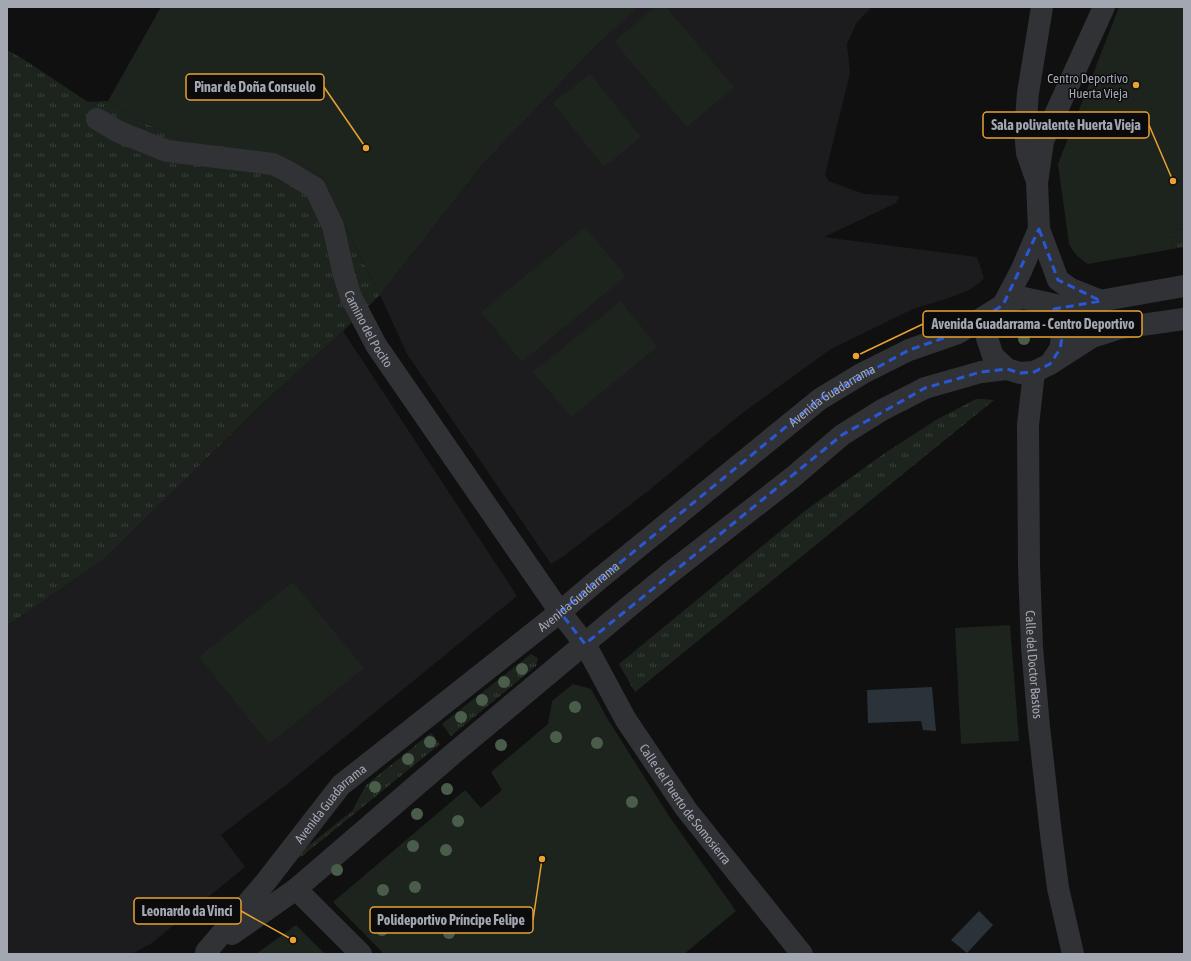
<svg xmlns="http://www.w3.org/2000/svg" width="1191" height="961" viewBox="0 0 1191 961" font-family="'Asap Condensed',sans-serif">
<defs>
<pattern id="grass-tufts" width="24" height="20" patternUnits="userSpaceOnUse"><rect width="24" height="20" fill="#1d241d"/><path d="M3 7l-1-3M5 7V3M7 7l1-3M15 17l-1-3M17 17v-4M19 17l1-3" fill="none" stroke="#3b413b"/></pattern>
</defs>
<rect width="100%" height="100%" fill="#101011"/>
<!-- built -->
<g fill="#1c1c1e">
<path d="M637 7H872L857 22 847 44 850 73 825 175 829 181 864 194 899 196 896 203 824 237 977 257 984 278 978 284 969 290 949 298 913 309 831 349 741 414 648 491 564 556 551 564 407 354 380 295 483 164 597 45Z"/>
<path d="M343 331 517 596 290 782 221 835 245 867 152 943 132 954H7V626L104 559 264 402Z"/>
</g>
<!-- grass -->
<g fill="url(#grass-tufts)">
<path d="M7 50 23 59 88 102 108 101 149 125 276 155 303 164 323 178 344 224 380 295 343 331 264 402 104 559 7 626Z"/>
<path d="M1184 228V247L1173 249 1171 231Z"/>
<path d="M976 399H982L994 400 635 692 619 664 806 510 885 453 936 420Z"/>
<path d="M531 654 538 658 536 666 451 736 442 724Z"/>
<path d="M431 733 440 744 301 857 298 854 352 811 366 785Z"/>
</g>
<!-- park -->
<g fill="#1d241d">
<path d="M161 7H638L597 45 483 164 380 295 344 224 323 178 303 164 279 156 191 141 149 125 108 101Z"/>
<path d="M655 7H666L734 87 687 127 614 42Z"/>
<path d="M1119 7H1184V228L1171 231 1173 249 1088 264C1079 258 1074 254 1069 244L1058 164Z"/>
<path d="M590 74 641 137 604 167 553 103Z"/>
<path d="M585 227 626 276 522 362 481 312Z"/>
<path d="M621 301 657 347 571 417 533 372Z"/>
<path d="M293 582 364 668 269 744 199 657Z"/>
<path d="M1010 625 1019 741 961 744 955 628Z"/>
<path d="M573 684 591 689 607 718 669 816 736 911 684 954H384L333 902 465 790 481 808 502 790 491 772 548 724 552 701Z"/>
<path d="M296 925 325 954H256Z"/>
</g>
<!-- water -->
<g fill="#2a3339">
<path d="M932 687 936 731 923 730 921 721 868 723 867 690Z"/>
<path d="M979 911 993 925 967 953 951 940Z"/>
</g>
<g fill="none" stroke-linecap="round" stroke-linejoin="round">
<!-- minor -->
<g stroke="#313236" stroke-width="22">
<path id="s1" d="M97 119 119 132 167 151 273 164 285 170 315 188 333 226 344 275 351 297 376 345 560 612 585 644 626 720 686 809 802 954"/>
<path d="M1035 176 1027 153 1025 131 1028 93 1042 7"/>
<path d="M1039 229 1058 280 1071 289 1101 301"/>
<path d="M1184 286 1065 307 1024 298 1013 300 1003 305 991 320 987 338 993 356 1007 369 1020 373 1034 372 1050 364 1092 337 1120 328 1184 319"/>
<path d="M1044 303 1057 315 1063 331 1060 349 1050 364"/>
<path id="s2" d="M1034 372 1028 425 1029 566 1032 647 1039 727 1051 834 1058 888 1073 954"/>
<path d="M296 889 361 954"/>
<path d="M232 934 296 889 454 753 626 609 670 573 793 477 842 435 882 410 925 388 981 372 1007 369"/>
<path id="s3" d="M206 952 264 884 341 785 560 612 599 579 820 399 863 373 909 350 958 333 1003 305 1021 271 1039 229 1037 183 1043 141 1104 7"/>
</g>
</g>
<!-- trees -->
<g fill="#4a5d4b">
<circle cx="1024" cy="339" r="6"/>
<circle cx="522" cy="669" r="6"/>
<circle cx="504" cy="682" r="6"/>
<circle cx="482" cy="700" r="6"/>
<circle cx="575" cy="707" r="6"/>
<circle cx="461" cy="717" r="6"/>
<circle cx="556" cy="737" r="6"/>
<circle cx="430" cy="742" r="6"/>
<circle cx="597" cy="743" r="6"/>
<circle cx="501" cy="745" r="6"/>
<circle cx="408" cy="759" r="6"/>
<circle cx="375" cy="787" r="6"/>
<circle cx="447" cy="789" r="6"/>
<circle cx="632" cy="802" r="6"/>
<circle cx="417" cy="814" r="6"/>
<circle cx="458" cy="821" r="6"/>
<circle cx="413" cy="846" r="6"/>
<circle cx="446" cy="850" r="6"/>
<circle cx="337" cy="870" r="6"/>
<circle cx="415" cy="887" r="6"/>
<circle cx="383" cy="890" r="6"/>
<circle cx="382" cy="930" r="6"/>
<circle cx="449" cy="933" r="6"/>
</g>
<!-- marked area -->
<path fill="none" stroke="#2a57d4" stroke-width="3" stroke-dasharray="8 5" stroke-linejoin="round" d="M1039 229 1058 280 1101 301 1054 309 1063 331 1060 349 1050 364 1034 372 1020 373 1007 369 981 372 925 388 842 435 585 644 560 612 820 399 909 350 958 333 1003 305Z"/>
<!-- markers -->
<circle fill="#e9a230" stroke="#0b0b0c" stroke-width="1.5" cx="1136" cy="85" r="4"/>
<g text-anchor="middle" stroke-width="3" stroke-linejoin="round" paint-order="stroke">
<!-- poi labels -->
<g font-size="13" fill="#a2a7b2" stroke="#0b0b0c" text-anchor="end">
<text x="1128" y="83">Centro Deportivo<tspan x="1128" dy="15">Huerta Vieja</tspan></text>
</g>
<!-- street labels -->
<g font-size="13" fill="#a2a7b2" stroke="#0b0b0c">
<text dy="5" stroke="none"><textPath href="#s1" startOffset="384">Camino del Pocito</textPath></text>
<text dy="5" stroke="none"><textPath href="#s3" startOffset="842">Avenida Guadarrama</textPath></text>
<text dy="5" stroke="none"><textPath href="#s3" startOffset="518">Avenida Guadarrama</textPath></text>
<text dy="5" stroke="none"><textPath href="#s2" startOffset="293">Calle del Doctor Bastos</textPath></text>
<text dy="5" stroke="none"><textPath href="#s3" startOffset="194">Avenida Guadarrama</textPath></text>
<text dy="5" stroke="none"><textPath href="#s1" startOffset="956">Calle del Puerto de Somosierra</textPath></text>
</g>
</g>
<!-- callouts -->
<path fill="none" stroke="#e9a230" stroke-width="1.5" d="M366 148L324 87M1173 181L1149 125M856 356L923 324M293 940L241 911M542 859L533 920"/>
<g fill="#e9a230" stroke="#0b0b0c" stroke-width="1.5">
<circle cx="366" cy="148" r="4"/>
<circle cx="1173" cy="181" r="4"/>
<circle cx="856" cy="356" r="4"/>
<circle cx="293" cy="940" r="4"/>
<circle cx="542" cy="859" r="4"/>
</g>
<g fill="#0b0b0c" stroke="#e9a230" stroke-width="1.5">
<rect x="186" y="74" width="138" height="26" rx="4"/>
<rect x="983" y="112" width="166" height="26" rx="4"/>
<rect x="923" y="311" width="219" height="26" rx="4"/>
<rect x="134" y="898" width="107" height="26" rx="4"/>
<rect x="370" y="907" width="163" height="26" rx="4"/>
</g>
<g font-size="14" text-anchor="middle" font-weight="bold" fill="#a2a7b2">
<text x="255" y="92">Pinar de Doña Consuelo</text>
<text x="1066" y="130">Sala polivalente Huerta Vieja</text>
<text x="1033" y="329">Avenida Guadarrama - Centro Deportivo</text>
<text x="187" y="916">Leonardo da Vinci</text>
<text x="451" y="925">Polideportivo Príncipe Felipe</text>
</g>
<!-- border -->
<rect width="1191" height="961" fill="none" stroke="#a2a7b2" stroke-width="16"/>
</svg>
